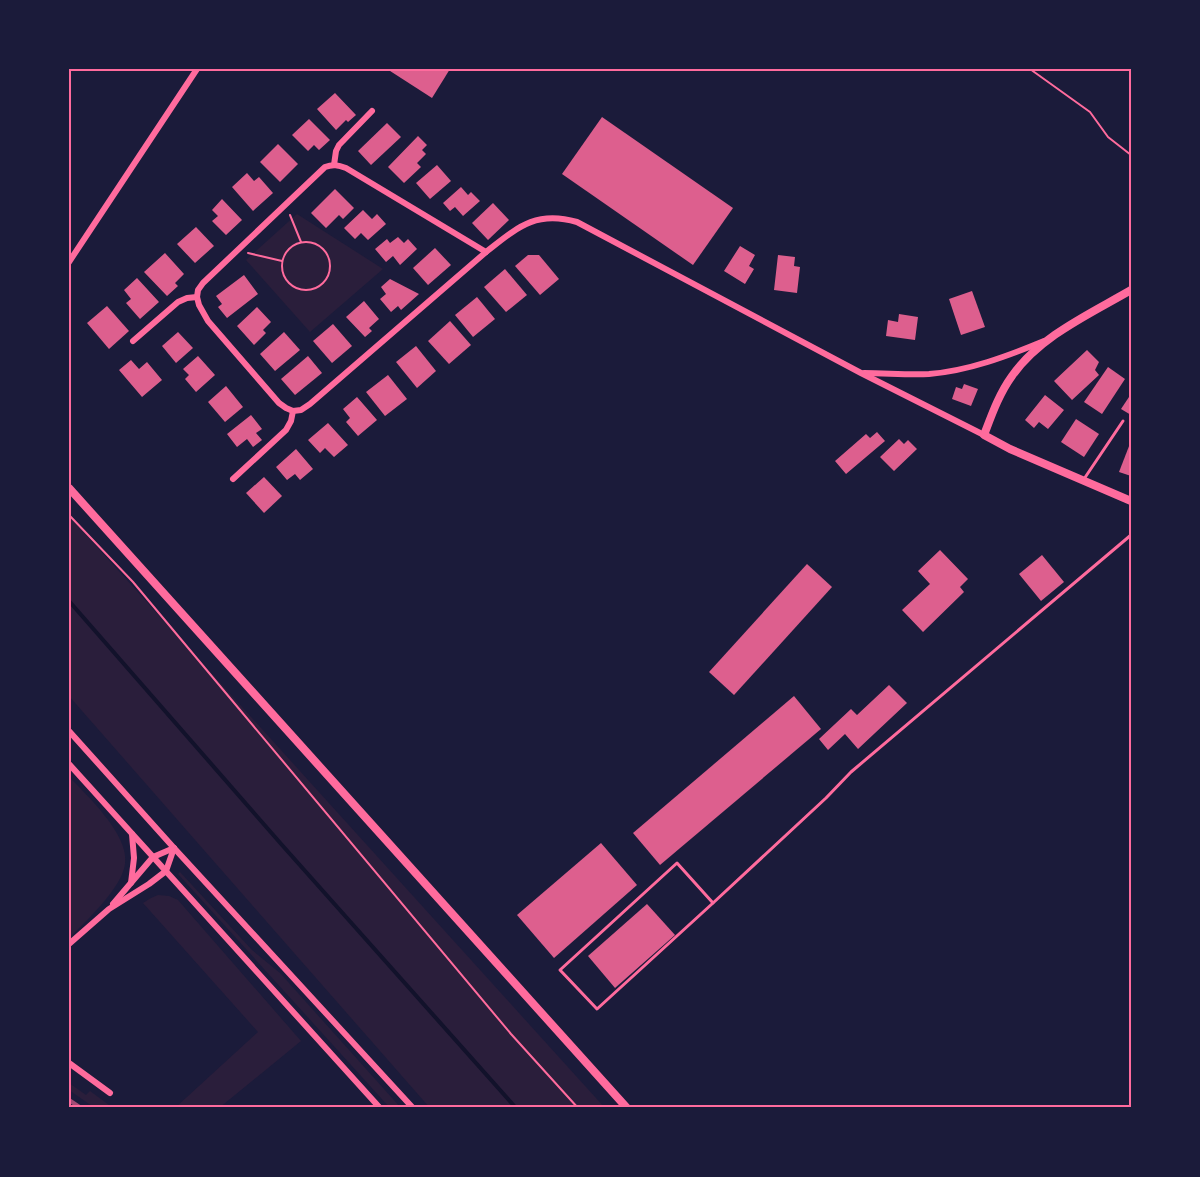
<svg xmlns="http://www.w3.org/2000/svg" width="1200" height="1177" viewBox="0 0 1200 1177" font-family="Raleway,sans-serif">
<rect width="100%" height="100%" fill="#1b1b3a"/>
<!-- green -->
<g fill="#2a1e3b">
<path d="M297 214 383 269 310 332 246 260Z"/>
<path d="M69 516 605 1108H430L69 696Z"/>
<path d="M69 777C88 796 130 836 125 864 122 888 86 921 69 938Z"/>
<path d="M180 872 252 950 280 973 401 1108H390L178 874Z"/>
<path d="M158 895 169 896 178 900 301 1041 219 1108H175L258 1032 143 903 151 898Z"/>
<path d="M69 1083 86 1095 90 1091 113 1108H95L69 1090Z"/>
</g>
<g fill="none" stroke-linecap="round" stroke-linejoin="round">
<!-- stream -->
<path stroke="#12122b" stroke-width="4" d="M69 601 282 845 516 1108"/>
</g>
<!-- building -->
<g fill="#dd5f8e">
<path d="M387 69H450L432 98Z"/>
<path d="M335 93 356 115 348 122 346 120 336 130 317 109Z"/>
<path d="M602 117 733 208 693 265 562 174Z"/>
<path d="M309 119 330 140 319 150 314 145 308 151 292 135Z"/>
<path d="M387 123 401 137 371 165 358 151Z"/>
<path d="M418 136 427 145 422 150 426 154 417 163 421 167 404 183 388 167Z"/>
<path d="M278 144 298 164 280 182 260 162Z"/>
<path d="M437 165 451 181 430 199 416 183Z"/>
<path d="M247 173 254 181 259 177 273 193 253 211 232 187Z"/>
<path d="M461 187 468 195 471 192 480 201 463 216 455 207 450 211 443 203Z"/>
<path d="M335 189 354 208 343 219 339 215 326 228 311 213Z"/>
<path d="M222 199 242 220 226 235 212 221 218 216 212 210Z"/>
<path d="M493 203 509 220 488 240 472 223Z"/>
<path d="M363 210 372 219 377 214 386 224 368 240 361 233 355 239 344 228Z"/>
<path d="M196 227 214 246 195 263 177 244Z"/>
<path d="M398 237 404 243 408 239 417 249 400 265 393 256 386 262 375 249 387 239 390 243Z"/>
<path d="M740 246 755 255 749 266 754 269 745 284 724 271Z"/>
<path d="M435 248 451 265 428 285 413 268Z"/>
<path d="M165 253 184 274 175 283 178 286 167 296 144 272Z"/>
<path d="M528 255H539L559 279 540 295 515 266Z"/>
<path d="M778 255 795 257 794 266 800 267 797 293 774 290Z"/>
<path d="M505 269 527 295 506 312 484 287Z"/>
<path d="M244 275 258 294 227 318 218 307 222 304 216 296Z"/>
<path d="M137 278 159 302 140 319 126 303 131 299 124 290Z"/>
<path d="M390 279 419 294 401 310 398 306 391 312 380 299 386 294 381 287Z"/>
<path d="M972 291 985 327 961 335 949 299Z"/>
<path d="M477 297 495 319 473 337 455 315Z"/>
<path d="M364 301 379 319 369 328 372 331 365 337 346 317Z"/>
<path d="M107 306 129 331 109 349 87 323Z"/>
<path d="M257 307 271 322 263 330 266 333 254 345 237 326Z"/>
<path d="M899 314 918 317 915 340 886 336 888 320 898 322Z"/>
<path d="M450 321 471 345 449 364 428 341Z"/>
<path d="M333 324 352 346 332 363 313 341Z"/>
<path d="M178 332 193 348 176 363 162 346Z"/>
<path d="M284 332 300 350 275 371 260 354Z"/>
<path d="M416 346 436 371 417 388 396 362Z"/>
<path d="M1087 350 1099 362 1095 370 1099 375 1072 400 1054 381Z"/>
<path d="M198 356 215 375 196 392 185 379 189 375 183 369Z"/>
<path d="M308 356 322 373 295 395 281 379Z"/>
<path d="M131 360 139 369 147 362 162 380 142 397 119 370Z"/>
<path d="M1108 367 1125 379 1102 414 1084 402Z"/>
<path d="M388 375 407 399 385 416 366 392Z"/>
<path d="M964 384 978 389 971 406 952 399 956 387 962 389Z"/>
<path d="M226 386 243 407 225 422 208 402Z"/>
<path d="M1131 394V415L1121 409Z"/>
<path d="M1045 395 1064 410 1048 429 1039 422 1034 428 1025 420Z"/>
<path d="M357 397 377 420 358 436 346 422 350 418 343 409Z"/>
<path d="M251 415 262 429 256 433 262 440 253 447 247 439 237 447 227 434Z"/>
<path d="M1076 419 1099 434 1084 457 1061 442Z"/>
<path d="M328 423 348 445 334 457 325 448 320 453 308 440Z"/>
<path d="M877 432 885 441 846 474 835 461 866 434 870 438Z"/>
<path d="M899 439 904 444 908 440 917 449 894 471 880 457Z"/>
<path d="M1131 441V476L1119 472Z"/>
<path d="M296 449 313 469 300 480 295 474 287 480 276 467Z"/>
<path d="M264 477 282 496 264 513 246 493Z"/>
<path d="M940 550 968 579 960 587 964 592 923 632 902 610 930 584 918 571Z"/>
<path d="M1042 555 1064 582 1041 601 1019 574Z"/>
<path d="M807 564 832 587 734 695 709 672Z"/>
<path d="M889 685 907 703 858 749 845 734 828 750 819 739 851 709 857 715Z"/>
<path d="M794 696 821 729 660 865 633 833Z"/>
<path d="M601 843 637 885 554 958 517 915Z"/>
<path d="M647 904 675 935 615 988 588 956Z"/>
</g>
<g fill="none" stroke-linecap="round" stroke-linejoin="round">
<!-- path -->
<g stroke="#ff6b9d" stroke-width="2">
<path d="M1030 69 1090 112 1108 137 1131 155"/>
<path d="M290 215 301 242"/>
<circle cx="306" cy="266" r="24"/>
<path d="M248 253 282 261"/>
<path d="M69 515 133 582 511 1034 578 1108"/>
</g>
<!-- service -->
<g stroke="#ff6b9d" stroke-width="3">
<path d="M1084 479 1123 421"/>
<path d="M677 863 713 903 597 1009 560 970Z"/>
<path d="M713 903 826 798 851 772 1131 535"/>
</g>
<!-- minor -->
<g stroke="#ff6b9d" stroke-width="6">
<path d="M334 165 336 151 339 145 372 111"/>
<path d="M69 262 197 69"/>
<path d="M197 297 199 305 208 321 279 403 286 408 293 411"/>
<path d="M133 341 178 302 187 298 197 297 198 290 203 283 325 167C333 164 338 165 346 168L486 252"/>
<path d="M864 373C886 373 907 375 929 374 968 371 1008 356 1044 341"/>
<path d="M233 479 286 430 291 421 293 411 301 410 310 404 486 252C517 228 535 210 577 222L861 373 984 435"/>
<path d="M69 731 174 848 413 1108"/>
<path d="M69 764 380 1108"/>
<path d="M131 883 134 858 132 834"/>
<path d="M113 904 153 857 174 848"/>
<path d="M69 944 109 909 149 884 166 871 174 848"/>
<path d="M69 1063 110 1093"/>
</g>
<!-- tertiary -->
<path stroke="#ff6b9d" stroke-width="8" d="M1131 290C1090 314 1040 336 1012 376 999 394 992 414 984 435L1010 449 1131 501"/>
<!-- secondary -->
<path stroke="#ff6b9d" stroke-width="8" d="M69 488 627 1108"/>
<!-- rail -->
<path stroke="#a44b75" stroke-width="4" d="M69 1100 81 1108"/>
</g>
<!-- border -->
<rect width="1200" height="1177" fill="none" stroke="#1b1b3a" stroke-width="141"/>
<rect x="70" y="70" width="1060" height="1036" fill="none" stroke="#ff6b9d" stroke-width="2"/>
</svg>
